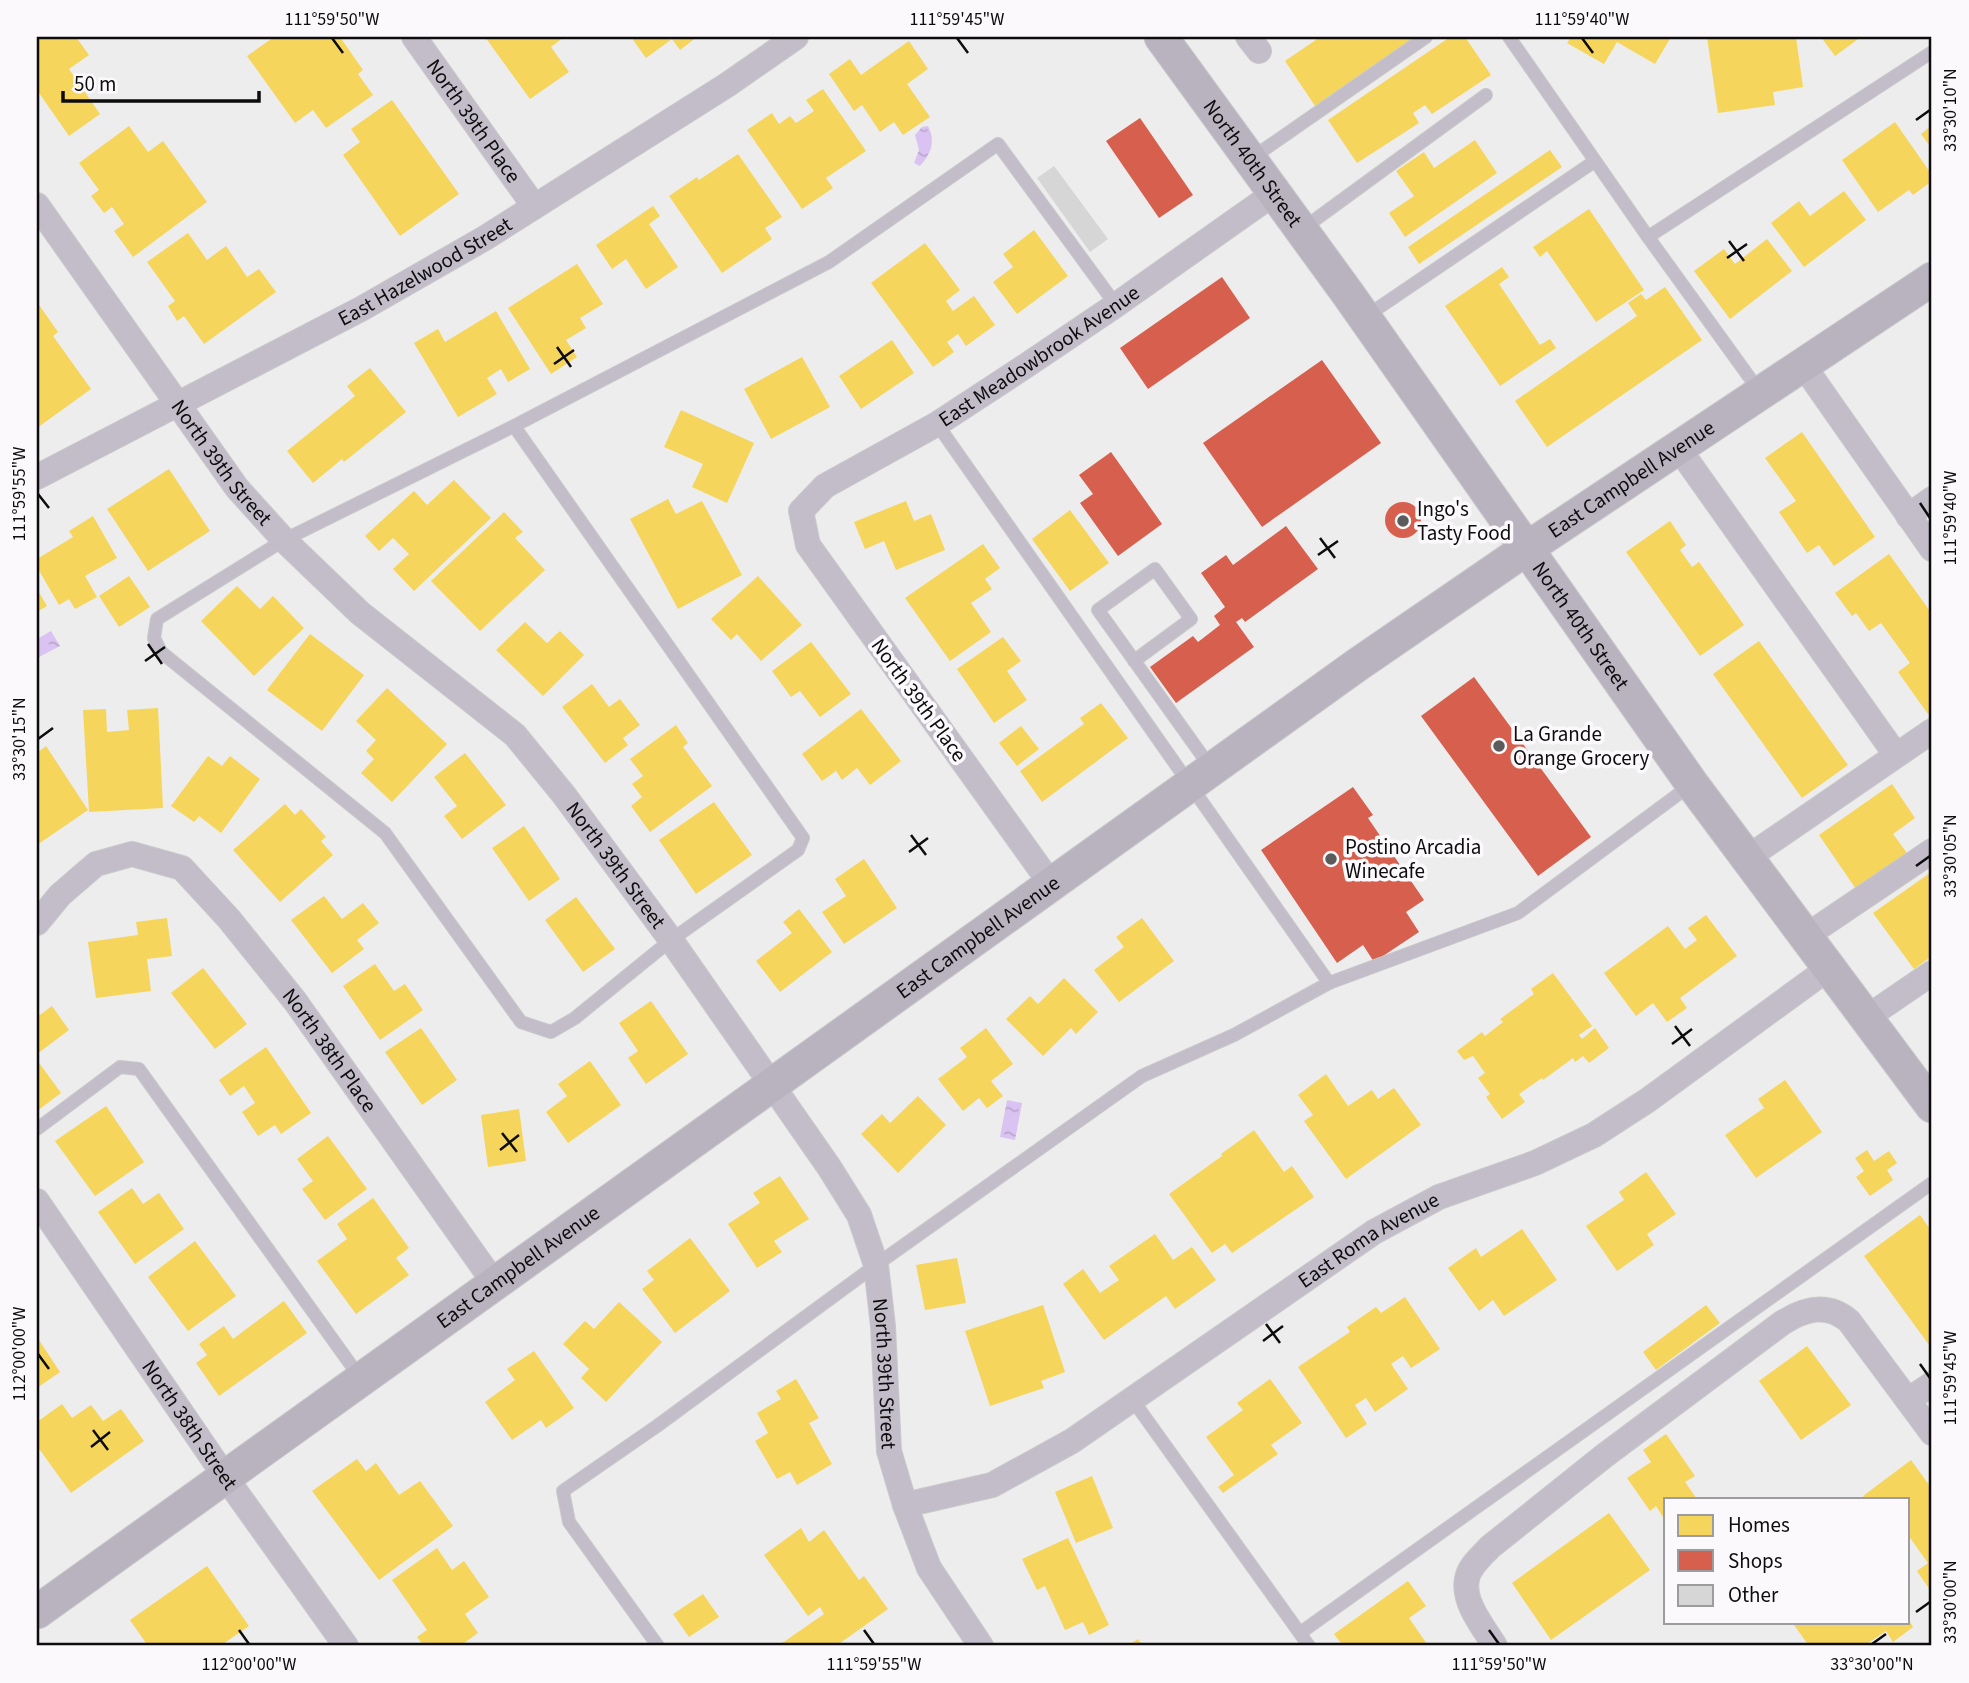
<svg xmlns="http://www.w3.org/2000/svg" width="1969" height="1683" viewBox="0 0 1969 1683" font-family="'Source Sans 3',sans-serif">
<defs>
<pattern id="water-ripples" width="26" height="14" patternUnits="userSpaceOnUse" patternTransform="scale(1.75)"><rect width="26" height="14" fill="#dac2f2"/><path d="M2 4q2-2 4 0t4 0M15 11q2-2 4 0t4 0" fill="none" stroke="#baa6ce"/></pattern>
</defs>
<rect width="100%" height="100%" fill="#ededee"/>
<!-- water -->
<g fill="url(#water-ripples)">
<path d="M928 126C936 142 931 154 920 166L914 163 919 150 915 135 922 127Z"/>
<path d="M51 631 60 646 37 658V639Z"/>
<path d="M1007 1100 1022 1103 1015 1140 1000 1137Z"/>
</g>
<!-- homes -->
<g fill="#f6d55c">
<path d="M43 37H76L89 55 69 69 100 114 69 136 37 90V41Z"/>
<path d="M274 37H340L363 70 358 74 373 95 326 128 313 110 295 123 247 56Z"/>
<path d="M485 37H564L551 47 569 72 530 99Z"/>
<path d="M631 37H697L680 50 672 39 646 58Z"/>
<path d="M1320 37H1415L1315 106 1285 61Z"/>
<path d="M1450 37H1465L1491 75 1432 114 1425 105 1413 113 1419 123 1357 163 1328 120Z"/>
<path d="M1571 37H1671L1655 64 1617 42 1604 64 1567 43Z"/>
<path d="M1707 37H1796L1803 87 1773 92 1775 105 1718 113Z"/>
<path d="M1821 37H1861L1835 56Z"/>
<path d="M909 41 928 69 907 84 930 117 903 135 894 122 880 132 862 105 854 111 829 74 850 59 861 75Z"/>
<path d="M823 89 866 151 826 178 833 188 802 209 747 130 772 113 779 124 790 116 796 123 814 111 806 100Z"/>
<path d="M392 100 459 194 400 236 343 155 360 142 351 129Z"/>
<path d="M1895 122 1932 175V181L1913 195 1909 190 1878 212 1842 160Z"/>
<path d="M1932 125V149L1921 134Z"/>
<path d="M129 126 148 152 163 141 207 202 133 257 114 231 124 224 112 207 104 213 91 196 99 190 79 163Z"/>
<path d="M1475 140 1497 173 1405 237 1389 213 1414 196 1396 171 1424 152 1434 168Z"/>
<path d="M1550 150 1562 167 1419 264 1408 247Z"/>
<path d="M738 154 782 217 765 228 772 239 722 273 669 196 697 177 699 180Z"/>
<path d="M1844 191 1866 220 1804 267 1771 223 1799 201 1810 216Z"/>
<path d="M653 206 660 216 649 224 678 267 646 289 626 259 612 269 596 245Z"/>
<path d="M1589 209 1644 290 1596 322 1547 251 1540 257 1533 247Z"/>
<path d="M1034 230 1068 276 1017 314 993 282 1013 267 1003 254Z"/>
<path d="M188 233 207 260 226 246 247 277 259 269 276 292 204 344 184 316 177 321 168 306 175 301 147 262Z"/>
<path d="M1767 239 1792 271 1730 319 1694 271 1724 249 1735 264Z"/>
<path d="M925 243 960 290 946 301 953 311 974 296 995 325 966 346 958 334 947 342 954 352 933 367 871 283Z"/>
<path d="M577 264 603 304 580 318 586 328 566 340 577 357 551 374 508 308Z"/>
<path d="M1502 267 1509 277 1499 284 1540 345 1550 339 1556 348 1500 386 1445 306Z"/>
<path d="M1665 287 1702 340 1547 447 1515 401 1637 316 1628 303 1641 294 1646 300Z"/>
<path d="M37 302 58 332 53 336 91 389 37 428Z"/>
<path d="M496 311 530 369 508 382 501 369 487 378 497 394 458 417 414 343 438 329 445 342Z"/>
<path d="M892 340 914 373 861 409 839 376Z"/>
<path d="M802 357 830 407 771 439 744 389Z"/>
<path d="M370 368 406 412 344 462 342 459 313 483 287 451 355 396 347 386Z"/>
<path d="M681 410 754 443 727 503 692 487 703 464 664 447Z"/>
<path d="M1802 432 1875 537 1834 566 1819 545 1807 553 1779 512 1796 501 1765 458Z"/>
<path d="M169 469 210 531 148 571 107 509Z"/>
<path d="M454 480 491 518 414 591 393 569 409 554 393 538 379 551 365 536 414 491 427 505Z"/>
<path d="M668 499 676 514 702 501 742 575 678 609 630 519Z"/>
<path d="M906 501 914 521 931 514 945 550 896 570 884 541 865 549 854 522Z"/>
<path d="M1070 510 1109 563 1070 591 1032 539Z"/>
<path d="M504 512 523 532 515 538 545 570 480 631 431 581Z"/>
<path d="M93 516 117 558 85 576 97 597 75 609 69 599 59 605 37 567V559L73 537 69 531Z"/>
<path d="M1670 521 1686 545 1680 550 1692 567 1699 562 1744 625 1700 656 1626 552Z"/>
<path d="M983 544 1000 568 985 579 992 589 971 603 991 632 950 661 905 598Z"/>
<path d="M1889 554 1932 614V711L1928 714 1898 672 1910 663 1881 623 1869 631 1856 613 1852 616 1835 593Z"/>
<path d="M129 576 150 607 119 627 99 596Z"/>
<path d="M758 576 802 625 761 661 737 634 731 640 711 619Z"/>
<path d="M237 586 260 609 273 596 304 628 254 676 201 621Z"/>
<path d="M37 589 47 606 37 612Z"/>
<path d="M525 622 547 643 560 631 584 655 543 696 496 650Z"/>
<path d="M310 634 364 675 322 731 267 690Z"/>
<path d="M1003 637 1021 661 1007 671 1027 700 994 723 957 669Z"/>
<path d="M1759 641 1848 765 1802 798 1713 674Z"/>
<path d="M811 642 851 694 820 717 800 691 791 697 772 671Z"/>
<path d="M592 684 609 707 620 699 640 725 623 738 628 745 605 763 562 707Z"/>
<path d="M387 688 447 744 392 802 361 773 374 759 366 751 376 740 356 721Z"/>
<path d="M1101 703 1128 738 1042 802 1020 771 1084 724 1080 718Z"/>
<path d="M158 708 163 808 89 812 83 710 106 709 107 732 129 730 127 710Z"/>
<path d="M861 709 901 761 870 785 857 768 842 780 836 771 822 781 802 754Z"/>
<path d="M676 725 688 743 683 747 712 786 650 832 631 806 642 797 632 784 643 776 630 759Z"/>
<path d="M1021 726 1039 749 1017 766 999 743Z"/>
<path d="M46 746 88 810 37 845V753Z"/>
<path d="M465 753 506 805 462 839 444 816 457 806 434 777Z"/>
<path d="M208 756 222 766 230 756 260 779 221 833 199 816 194 822 171 806Z"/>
<path d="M1892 784 1915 818 1893 834 1907 853 1856 889 1819 835Z"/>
<path d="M714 802 752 855 696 894 659 840Z"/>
<path d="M285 804 295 815 301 809 326 837 321 841 333 855 280 902 233 850Z"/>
<path d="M524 826 560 879 529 901 492 848Z"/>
<path d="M864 859 897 908 844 944 822 912 846 896 835 879Z"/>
<path d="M1930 873 1932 876V956L1914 969 1873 913Z"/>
<path d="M324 896 342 919 363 903 379 923 357 940 364 949 332 973 291 920Z"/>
<path d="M576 897 615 949 583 972 545 920Z"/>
<path d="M799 909 832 952 780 992 756 961 792 933 783 922Z"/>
<path d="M1706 915 1737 956 1680 998 1687 1008 1667 1022 1653 1003 1636 1016 1604 973 1668 926 1685 949 1697 940 1688 928Z"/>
<path d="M167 918 172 956 147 959 151 991 96 998 88 942 138 935 136 922Z"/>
<path d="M1142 918 1174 961 1119 1002 1094 970 1124 947 1116 937Z"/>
<path d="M375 964 394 991 405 984 423 1010 380 1040 343 986Z"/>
<path d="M203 968 247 1024 215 1049 171 993Z"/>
<path d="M1553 973 1592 1026 1579 1035 1582 1039 1595 1028 1609 1048 1589 1063 1583 1056 1575 1062 1573 1058 1543 1080 1542 1078 1519 1094 1525 1102 1502 1119 1486 1097 1490 1094 1478 1078 1485 1073 1473 1056 1464 1060 1457 1051 1482 1032 1485 1036 1503 1022 1500 1019 1534 994 1531 989Z"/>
<path d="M1064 978 1098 1012 1076 1034 1071 1028 1043 1056 1006 1019 1030 996 1038 1004Z"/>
<path d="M651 1001 688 1054 646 1084 628 1058 638 1051 619 1023Z"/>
<path d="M52 1006 69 1030 37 1054V1017Z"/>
<path d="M421 1028 457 1080 422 1105 385 1052Z"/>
<path d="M986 1028 1013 1064 991 1081 1003 1096 987 1108 979 1098 963 1111 938 1079 967 1057 960 1048Z"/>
<path d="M266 1047 311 1113 281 1134 275 1125 258 1136 242 1112 255 1103 244 1086 230 1096 219 1080Z"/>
<path d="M37 1060 61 1093 37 1111Z"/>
<path d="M590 1061 621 1105 568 1143 546 1112 567 1096 558 1084Z"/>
<path d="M1326 1074 1348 1106 1372 1090 1378 1099 1394 1088 1421 1125 1346 1179 1304 1121 1313 1115 1298 1095Z"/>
<path d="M1785 1080 1822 1132 1756 1178 1725 1135 1764 1108 1758 1099Z"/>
<path d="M918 1096 946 1125 898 1173 861 1134 882 1114 890 1123Z"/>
<path d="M106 1106 144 1162 95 1196 55 1141Z"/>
<path d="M519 1109 526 1161 488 1167 481 1115Z"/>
<path d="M1254 1130 1284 1172 1292 1166 1314 1197 1232 1253 1225 1244 1212 1253 1169 1194 1222 1156 1221 1154Z"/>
<path d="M328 1136 367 1189 325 1220 302 1189 313 1181 297 1159Z"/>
<path d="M1867 1150 1874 1161 1889 1151 1897 1163 1887 1170 1893 1180 1870 1196 1856 1177 1864 1171 1855 1158Z"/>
<path d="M1646 1172 1676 1214 1647 1234 1654 1245 1617 1271 1586 1226 1624 1200 1619 1192Z"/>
<path d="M780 1176 809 1219 774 1241 782 1252 757 1268 728 1224 760 1203 753 1193Z"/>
<path d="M132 1188 143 1204 159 1193 184 1229 135 1264 98 1212Z"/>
<path d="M373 1198 409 1248 396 1258 409 1275 356 1314 317 1261 347 1239 337 1224Z"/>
<path d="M1920 1215 1932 1232V1349L1864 1256Z"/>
<path d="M1522 1229 1557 1280 1504 1316 1493 1300 1479 1311 1448 1268 1476 1248 1481 1257Z"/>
<path d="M1155 1234 1173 1260 1192 1247 1216 1280 1175 1309 1166 1296 1104 1340 1063 1284 1083 1269 1100 1293 1119 1280 1109 1266Z"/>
<path d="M690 1238 730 1291 675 1333 642 1289 654 1280 647 1271Z"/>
<path d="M195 1241 236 1296 188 1331 148 1277Z"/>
<path d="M957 1258 966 1303 925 1310 916 1265Z"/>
<path d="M1405 1297 1440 1349 1411 1368 1403 1356 1391 1364 1408 1389 1375 1412 1366 1398 1355 1405 1367 1424 1346 1438 1298 1367 1350 1332 1347 1327 1376 1307 1381 1313Z"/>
<path d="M284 1301 307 1333 219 1396 196 1363 207 1355 199 1344 224 1326 233 1339Z"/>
<path d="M619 1302 662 1342 606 1402 581 1378 589 1369 563 1344 585 1321 594 1329Z"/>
<path d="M1043 1305 1065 1372 1041 1381 1044 1388 990 1406 965 1331Z"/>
<path d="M1706 1305 1720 1323 1656 1370 1643 1352Z"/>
<path d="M37 1337 60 1372 37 1388Z"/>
<path d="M1807 1346 1851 1405 1801 1440 1759 1381Z"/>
<path d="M534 1351 574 1408 546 1428 541 1420 512 1440 485 1402 515 1380 507 1369Z"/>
<path d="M796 1379 819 1418 809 1423 832 1464 797 1485 790 1472 777 1479 755 1441 768 1433 757 1413 781 1399 776 1391Z"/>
<path d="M1270 1379 1302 1423 1271 1445 1278 1454 1223 1493 1218 1487 1234 1475 1206 1437 1243 1410 1237 1403Z"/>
<path d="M62 1404 72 1418 91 1405 103 1421 121 1409 144 1441 71 1493 37 1446V1422Z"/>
<path d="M1666 1434 1695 1476 1685 1482 1697 1499H1666V1522L1656 1506 1650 1511 1627 1478 1651 1462 1643 1450Z"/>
<path d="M357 1459 366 1471 376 1463 399 1495 420 1481 453 1526 379 1580 312 1491Z"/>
<path d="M1911 1460 1932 1489V1593L1917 1571 1928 1563 1908 1535V1499H1865L1863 1496Z"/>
<path d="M1092 1476 1113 1528 1076 1543 1055 1492Z"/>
<path d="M1609 1513 1650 1570 1551 1640 1512 1583Z"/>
<path d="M801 1528 809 1542 824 1530 859 1580 864 1576 888 1609 836 1646H778L824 1614 820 1607 808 1616 764 1555Z"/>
<path d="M1068 1538 1109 1625 1089 1635 1083 1622 1065 1630 1045 1586 1037 1590 1022 1559Z"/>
<path d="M437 1548 452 1570 464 1561 489 1597 465 1614 478 1633 460 1646H424L417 1637 427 1630 392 1580Z"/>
<path d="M207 1566 249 1626 220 1646H148L130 1620Z"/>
<path d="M1408 1581 1426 1606 1409 1618 1427 1644 1424 1646H1343L1334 1634Z"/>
<path d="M703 1594 719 1617 689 1637 673 1614Z"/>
<path d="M1792 1622H1910L1913 1627 1893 1642 1886 1631 1864 1646H1809Z"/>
<path d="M1138 1639 1143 1646H1128Z"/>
</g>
<!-- shops -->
<g fill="#d6604d">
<path d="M1140 118 1193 195 1159 218 1106 141Z"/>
<path d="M1222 277 1250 318 1148 389 1120 348Z"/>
<path d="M1322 360 1381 443 1262 527 1203 443Z"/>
<path d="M1111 452 1162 524 1118 556 1080 503 1093 494 1079 475Z"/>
<circle cx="1403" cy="520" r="18"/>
<path d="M1286 526 1318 569 1245 622 1242 618 1236 622 1254 647 1176 703 1150 667 1193 636 1198 642 1220 625 1214 616 1225 607 1201 573 1226 555 1233 565Z"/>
<path d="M1474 677 1591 837 1538 876 1421 716Z"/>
<path d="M1353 787 1373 815 1368 818 1424 900 1406 912 1419 932 1374 962 1363 945 1337 963 1261 850Z"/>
</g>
<!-- building -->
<path fill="#d6d6d6" d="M1054 166 1108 239 1090 252 1037 178Z"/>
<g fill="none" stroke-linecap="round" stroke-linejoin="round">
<defs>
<g id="lane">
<path d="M1509 37 1648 237 1760 392"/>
<path d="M1252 158 1426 37"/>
<path d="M1301 230 1486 95"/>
<path d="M1648 237 1932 52"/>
<path d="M1365 317 1595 161"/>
<path d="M937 424 1329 983"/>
<path d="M514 426 803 838 798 850 671 940 575 1018 551 1032 521 1022 385 833 161 652 154 638 157 619 284 540 514 426 829 262 998 144 1116 305"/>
<path d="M1134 661 1191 619 1155 569 1098 610 1211 768"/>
<path d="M37 1129 120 1067 139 1069 361 1379"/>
<path d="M1132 1399 1309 1646"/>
<path d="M1300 1633 1932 1183"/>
<path d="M658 1646 569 1522 563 1491 657 1426 876 1265 1142 1076 1234 1035 1329 983 1518 913 1692 784"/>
</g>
<g id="street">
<path id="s1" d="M414 37 534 206"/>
<path d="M1248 37 1259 51"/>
<path id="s2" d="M37 205 237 488 284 540 360 613 515 735 564 795 671 940 829 1167 859 1215 876 1265 883 1326 889 1451 905 1505 929 1568 981 1646"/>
<path d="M1803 365 1932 549"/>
<path d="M1679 449 1896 755"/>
<path id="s3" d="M37 477 361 309 485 238 727 85 796 37"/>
<path d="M1908 516 1932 499"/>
<path d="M1747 858 1932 731"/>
<path id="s4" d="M1051 884 808 545 801 511 825 486 937 424 1024 367 1116 305 1273 194"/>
<path id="s5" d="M37 923 60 895 96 864 132 854 182 868 229 919 295 1001 495 1284"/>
<path d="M1806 936 1932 851"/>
<path d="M1866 1018 1932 973"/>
<path id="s6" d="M37 1201 226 1478 346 1646"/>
<path d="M1908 1400 1932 1384"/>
<path id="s7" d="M905 1505 992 1485 1072 1441 1374 1232 1439 1197 1535 1163 1594 1135 1648 1100 1829 968"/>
<path d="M1495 1646C1484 1628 1462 1602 1467 1579 1469 1566 1482 1556 1490 1547L1604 1456 1782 1323C1804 1309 1827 1302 1849 1321L1932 1433"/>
</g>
<g id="secondary">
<path id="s8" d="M1161 37 1348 294 1692 784 1932 1106"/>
<path id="s9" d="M37 1612 1357 665 1526 549 1932 279"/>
</g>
</defs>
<!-- lane casing -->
<use href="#lane" stroke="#c9c9ca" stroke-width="14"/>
<!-- street casing -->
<use href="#street" stroke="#c9c9ca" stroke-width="26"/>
<!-- secondary casing -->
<use href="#secondary" stroke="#c9c9ca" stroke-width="35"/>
<!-- lane -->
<use href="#lane" stroke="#c2bdc9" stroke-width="12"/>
<!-- street -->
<use href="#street" stroke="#c2bdc9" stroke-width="24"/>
<!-- secondary -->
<use href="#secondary" stroke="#b9b3c0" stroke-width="33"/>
</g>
<!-- ticks -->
<path fill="none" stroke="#0e0d0e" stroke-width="2.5" d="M332 38 343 53M957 38 968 53M1582 38 1593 53M1916 120 1930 110M1729 241 1744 261M1727 258 1747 244M557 347 571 367M554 364 574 350M38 494 49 508M1920 503 1930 518M1320 538 1335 558M1318 555 1338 541M148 644 162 664M145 661 165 647M38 739 53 728M911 835 926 855M909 852 928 838M1916 866 1930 856M1675 1026 1690 1046M1672 1044 1692 1029M502 1133 517 1152M500 1150 519 1135M1266 1324 1280 1343M1263 1341 1283 1326M38 1354 49 1369M1920 1364 1930 1378M93 1430 108 1450M91 1447 110 1432M1916 1612 1930 1602M239 1630 249 1644M864 1630 874 1644M1489 1630 1499 1644M1872 1644 1886 1634"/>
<!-- markers -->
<g fill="#5c5b5c" stroke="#fbf9fc" stroke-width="2.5">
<circle cx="1403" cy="521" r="7"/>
<circle cx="1499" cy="746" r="7"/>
<circle cx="1331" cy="859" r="7"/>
</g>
<g text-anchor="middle" stroke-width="7" stroke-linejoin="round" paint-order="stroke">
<!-- street labels -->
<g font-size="21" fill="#0e0d0e" stroke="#fbf9fc">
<text dy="7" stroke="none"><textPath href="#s1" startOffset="103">North 39th Place</textPath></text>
<text dy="7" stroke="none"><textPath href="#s8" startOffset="156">North 40th Street</textPath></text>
<text dy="7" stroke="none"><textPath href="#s3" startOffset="439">East Hazelwood Street</textPath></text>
<text dy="7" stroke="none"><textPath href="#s4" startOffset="737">East Meadowbrook Avenue</textPath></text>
<text dy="7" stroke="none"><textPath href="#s2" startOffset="317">North 39th Street</textPath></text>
<text dy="7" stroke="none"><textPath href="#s9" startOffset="1956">East Campbell Avenue</textPath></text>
<text dy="7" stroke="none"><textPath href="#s8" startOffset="723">North 40th Street</textPath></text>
<text transform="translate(919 700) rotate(54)" y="7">North 39th Place</text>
<text dy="7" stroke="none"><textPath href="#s2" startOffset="884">North 39th Street</textPath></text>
<text dy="7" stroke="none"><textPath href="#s9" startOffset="1158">East Campbell Avenue</textPath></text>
<text dy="7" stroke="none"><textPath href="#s5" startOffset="408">North 38th Place</textPath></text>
<text dy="7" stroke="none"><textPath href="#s7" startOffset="539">East Roma Avenue</textPath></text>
<text dy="7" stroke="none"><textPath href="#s9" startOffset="592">East Campbell Avenue</textPath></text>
<text dy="7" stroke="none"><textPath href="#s2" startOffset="1472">North 39th Street</textPath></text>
<text dy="7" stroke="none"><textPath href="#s6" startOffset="271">North 38th Street</textPath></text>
</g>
<!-- poi labels -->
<g font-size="21" fill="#0e0d0e" stroke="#fbf9fc" text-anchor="start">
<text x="1417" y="516">Ingo's<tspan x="1417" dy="24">Tasty Food</tspan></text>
<text x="1513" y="741">La Grande<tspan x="1513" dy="24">Orange Grocery</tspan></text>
<text x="1345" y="854">Postino Arcadia<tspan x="1345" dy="24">Winecafe</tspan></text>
</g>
</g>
<!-- border -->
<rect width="1969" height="1683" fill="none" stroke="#fbf9fc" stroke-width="77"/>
<!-- legend -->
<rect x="1664" y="1498" width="245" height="126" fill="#fbf9fc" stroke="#9c9b9d" stroke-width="2"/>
<rect x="1678" y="1515" width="35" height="21" fill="#f6d55c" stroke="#9c9b9d" stroke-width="2"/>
<text x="1728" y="1532" font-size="21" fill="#0e0d0e">Homes</text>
<rect x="1678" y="1550" width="35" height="21" fill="#d6604d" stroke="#9c9b9d" stroke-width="2"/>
<text x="1728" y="1568" font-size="21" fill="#0e0d0e">Shops</text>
<rect x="1678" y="1585" width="35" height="21" fill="#d6d6d6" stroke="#9c9b9d" stroke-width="2"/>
<text x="1728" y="1602" font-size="21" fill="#0e0d0e">Other</text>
<!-- scale -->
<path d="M63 91v10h196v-10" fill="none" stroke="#0e0d0e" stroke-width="3.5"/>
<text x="74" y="91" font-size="21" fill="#0e0d0e" stroke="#fbf9fc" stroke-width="5" paint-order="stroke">50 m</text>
<rect x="38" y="38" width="1892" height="1606" fill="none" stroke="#0e0d0e" stroke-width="2.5"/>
<g font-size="18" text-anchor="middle" fill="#0e0d0e">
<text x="332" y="25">111°59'50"W</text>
<text x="957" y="25">111°59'45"W</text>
<text x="1582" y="25">111°59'40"W</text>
<text transform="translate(1950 110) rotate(-90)" y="6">33°30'10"N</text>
<text transform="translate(19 494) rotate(-90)" y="6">111°59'55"W</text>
<text transform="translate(1950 518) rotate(-90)" y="6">111°59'40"W</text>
<text transform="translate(19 739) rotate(-90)" y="6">33°30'15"N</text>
<text transform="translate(1950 856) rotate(-90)" y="6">33°30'05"N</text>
<text transform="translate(19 1354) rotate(-90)" y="6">112°00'00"W</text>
<text transform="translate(1950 1378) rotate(-90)" y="6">111°59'45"W</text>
<text transform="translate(1950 1602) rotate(-90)" y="6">33°30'00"N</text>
<text x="249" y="1670">112°00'00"W</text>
<text x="874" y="1670">111°59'55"W</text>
<text x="1499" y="1670">111°59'50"W</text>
<text x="1872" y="1670">33°30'00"N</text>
</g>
</svg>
